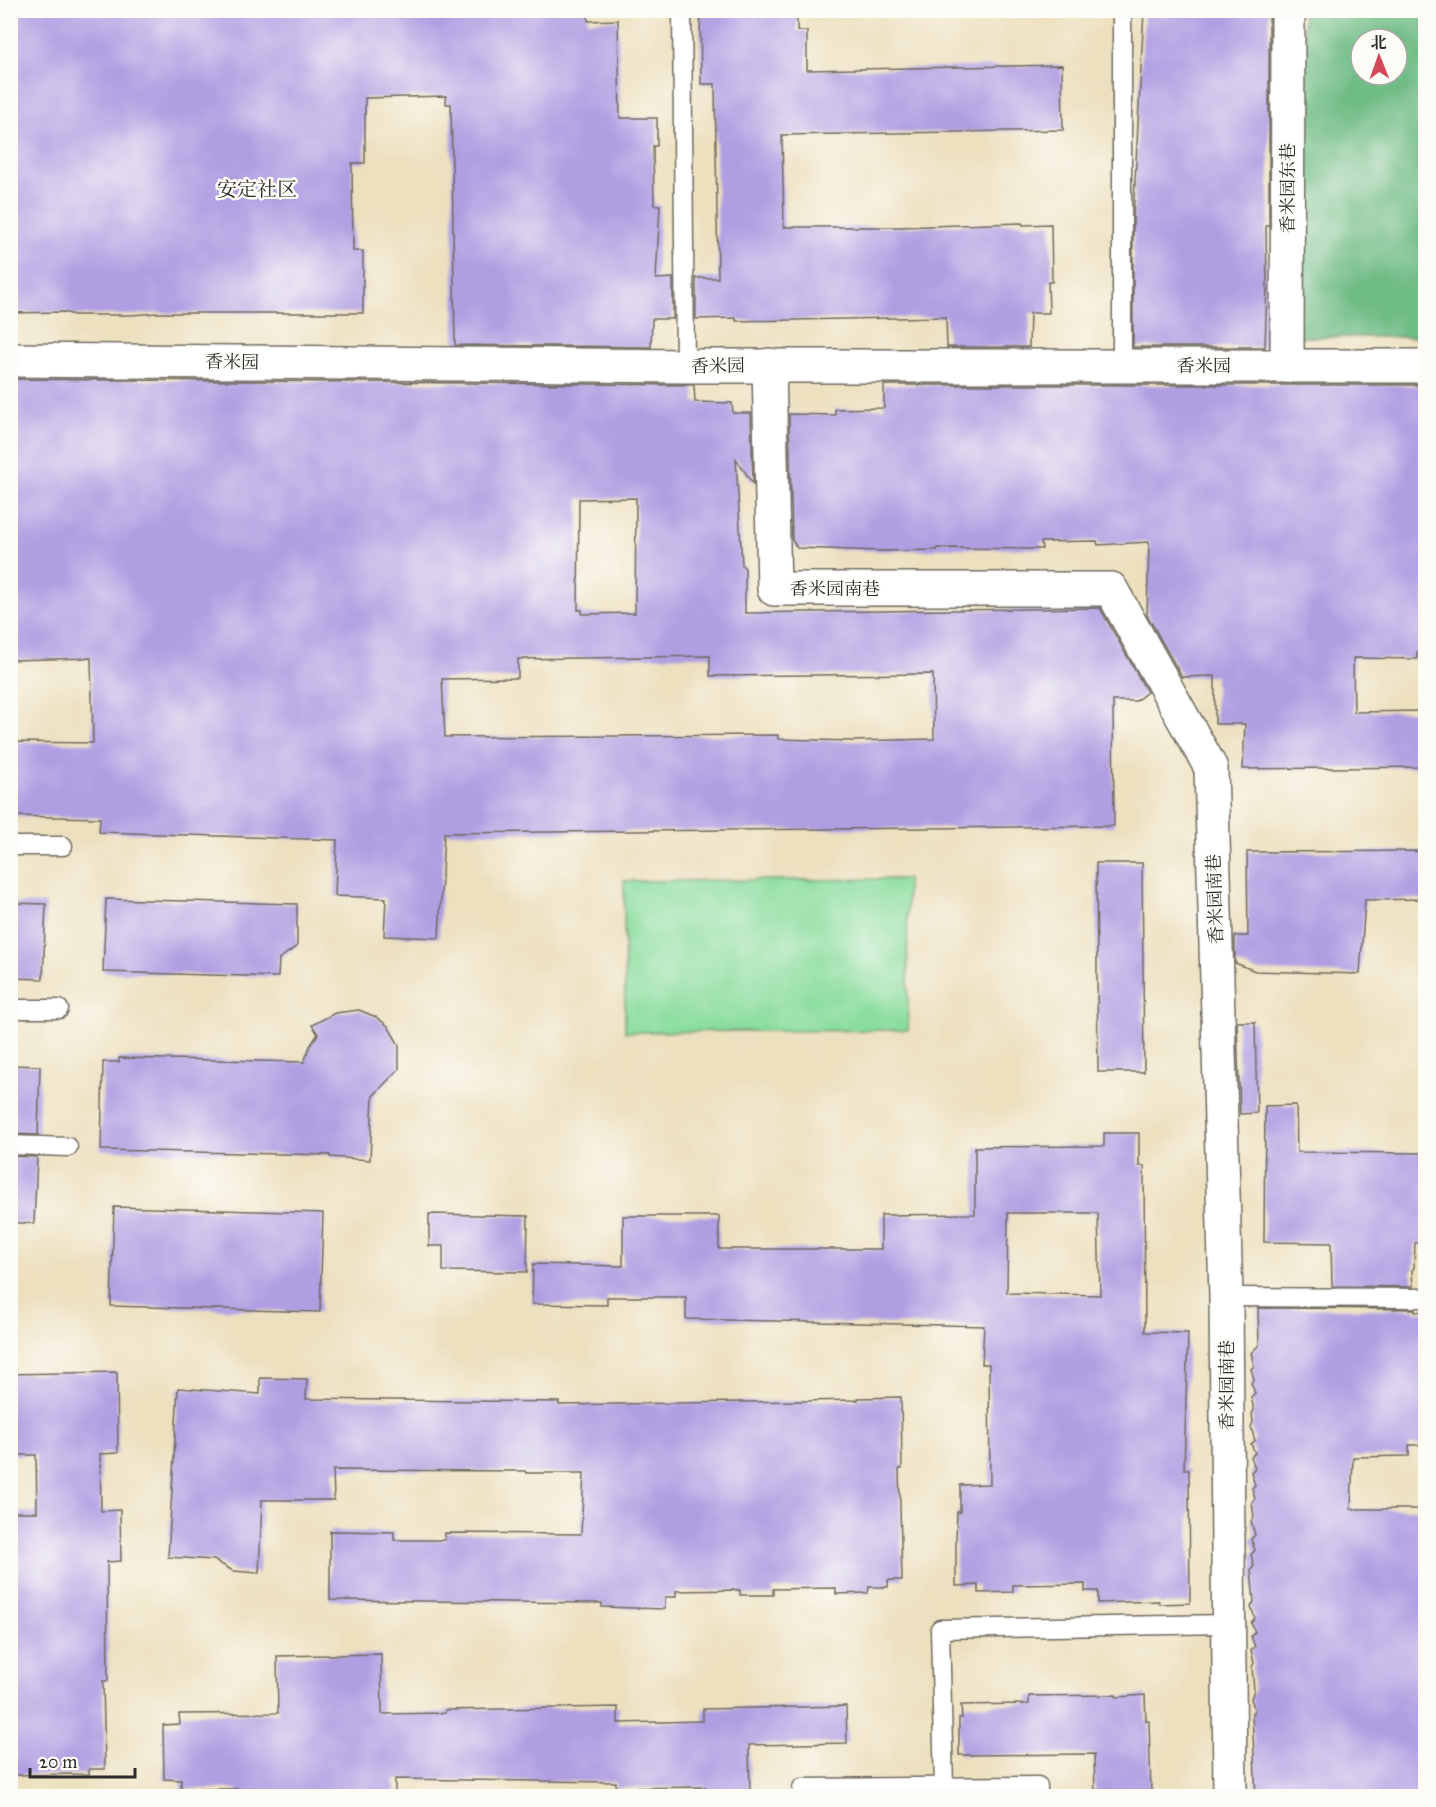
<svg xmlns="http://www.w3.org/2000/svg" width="1436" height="1807" viewBox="0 0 1436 1807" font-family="'IM FELL Great Primer','Noto Serif SC',serif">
<rect width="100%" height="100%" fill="#fdfcf7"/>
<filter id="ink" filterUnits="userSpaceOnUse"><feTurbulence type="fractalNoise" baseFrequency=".0167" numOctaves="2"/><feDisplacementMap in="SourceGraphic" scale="12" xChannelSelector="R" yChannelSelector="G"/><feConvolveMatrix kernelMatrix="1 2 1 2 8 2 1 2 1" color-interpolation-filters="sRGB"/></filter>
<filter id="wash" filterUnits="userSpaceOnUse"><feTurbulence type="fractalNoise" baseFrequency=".008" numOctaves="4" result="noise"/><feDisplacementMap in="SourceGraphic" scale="24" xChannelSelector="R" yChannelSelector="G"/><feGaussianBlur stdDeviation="1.35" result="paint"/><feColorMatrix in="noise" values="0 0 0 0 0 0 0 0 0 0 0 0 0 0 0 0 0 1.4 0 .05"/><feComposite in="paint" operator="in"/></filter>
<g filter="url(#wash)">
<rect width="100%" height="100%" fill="#ede0bf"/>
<!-- green -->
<path fill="#8add9e" stroke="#5a8464" stroke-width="1.5" d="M907 879 908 1030 625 1032 624 881Z"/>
<!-- forest -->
<path fill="#6fbc85" stroke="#4d7458" stroke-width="1.5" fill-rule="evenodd" d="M1303 11H1425V337H1285L1306 76ZM1361 39H1397V75H1361Z"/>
<g id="blocks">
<!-- building -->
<g fill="#af9ee2" fill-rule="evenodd">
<path d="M10 10H168V12L587 10 588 21 618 20 620 118H657V146H653L654 205H660L656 279 673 278V319H652L651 347 455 345 451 104H446V96L365 98V163H352L353 251H363V313H157L131 315H74L64 312 10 313Z"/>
<path d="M700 10H797V31H807V70L1062 65 1063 130 782 135 784 227H898L1022 223 1023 225 1051 224 1052 282H1048L1049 313H1030L1029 347H947L946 317 736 321V318L696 319V278H718L715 84H701Z"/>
<path d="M1144 10H1269V226H1266L1267 284 1265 347H1133V220Z"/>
<path d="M10 379 694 385 695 402 732 403 733 413H751L753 484 736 459 742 565 745 568V613L1100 608 1147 692 1136 701H1113L1114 826 444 833 439 938 384 936 386 898 335 896 337 840 99 832 100 818 10 816V742L93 743 91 658 10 660ZM636 498 635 613 582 614V610H578L579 499ZM710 656V676L933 674 934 739 852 741 778 739V735L445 737 442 679 518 678V659Z"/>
<path d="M884 385H1425V652H1417V659L1353 658 1354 712 1425 711V767L1243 769 1245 724H1215V676L1182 677 1147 615 1149 542 1098 545 1097 541 1041 542 1042 549 937 548V550L881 551 797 548 792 540 789 414 835 415V409L884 408Z"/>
<path d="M1425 851V899L1365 900 1360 974 1255 971 1235 963V936H1248L1247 852Z"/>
<path d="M1096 863H1142L1144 1072H1098Z"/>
<path d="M106 899 297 904V946L279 959 278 977 103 972Z"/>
<path d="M10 903 46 904 43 979 10 978Z"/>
<path d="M359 1010 376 1017 388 1026 399 1045V1069L373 1096 370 1160 330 1157V1155L101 1150 103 1062H119V1058L304 1062 310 1046 318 1034 312 1025 335 1013Z"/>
<path d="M1237 1022H1255L1257 1113 1240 1114Z"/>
<path d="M10 1065 40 1066 38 1135 10 1134Z"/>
<path d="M1296 1105 1297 1152 1425 1153V1243H1415L1414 1268 1412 1270 1413 1287 1332 1286 1331 1243 1264 1242 1265 1106Z"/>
<path d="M1104 1133H1139V1166H1144L1145 1332 1188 1333 1184 1469 1189 1470 1190 1603 1159 1604V1601L1098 1603V1591H1085V1584L1013 1585V1592L978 1593V1585L956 1586V1537L957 1512H960V1485L990 1484 989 1364H982L984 1326 686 1319V1297H607V1305L532 1304 533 1264 623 1266V1216H719V1249H881V1215L975 1214V1147L1104 1146ZM1008 1213H1098L1100 1295 1007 1293Z"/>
<path d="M10 1156 37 1157 34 1223H10Z"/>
<path d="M114 1207 323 1213 320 1312 111 1306Z"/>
<path d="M429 1214 528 1216 527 1272 443 1271V1246H429Z"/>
<path d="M1258 1308 1415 1309V1312L1425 1311V1445H1409V1456L1353 1457 1351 1509H1425V1797H1256L1252 1713 1255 1710 1251 1699 1254 1690 1252 1667 1254 1663 1251 1650 1255 1647 1251 1636 1255 1632 1251 1623 1255 1618 1251 1607 1254 1602 1251 1570 1254 1566 1251 1555 1255 1550 1251 1539 1255 1535 1251 1521 1254 1517 1252 1502 1255 1498 1252 1488 1255 1485 1251 1472 1255 1468 1251 1457 1255 1453 1251 1444 1255 1441 1251 1427 1253 1422 1252 1414 1254 1410 1251 1397 1255 1393 1251 1383 1254 1379 1251 1369 1254 1366 1251 1353 1259 1345Z"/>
<path d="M117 1372 118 1453 100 1454 101 1511 120 1510 121 1561 107 1562 108 1681H103L105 1769H89V1774L14 1775 13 1770H10V1512H37L36 1455H10V1374Z"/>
<path d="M260 1378 307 1379 306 1399 559 1402V1405L858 1400V1398L901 1397 902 1469H899L902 1580H888V1587H869L868 1593 836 1594V1588L773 1589V1595H740V1590L676 1591V1597H665V1609L602 1607V1603L330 1600V1531L394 1532V1540H445V1533L581 1534 584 1473H526L525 1471 333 1470 334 1500H262L259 1573 233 1571 214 1560 168 1557 178 1388 260 1394Z"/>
<path d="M381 1654 382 1714 445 1713V1710L618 1707V1723L703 1721V1709L846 1706 847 1743 749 1745 750 1797H705V1787L616 1788V1782L395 1779V1797H237V1789H181V1780L164 1779 163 1725 180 1724 179 1714 278 1713 277 1656Z"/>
<path d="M1116 1695V1697L1145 1695 1146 1721H1149L1151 1793H1145V1797H1095L1094 1754 959 1755V1718H962L961 1705 1029 1704V1696Z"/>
</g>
</g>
</g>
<g filter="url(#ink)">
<use href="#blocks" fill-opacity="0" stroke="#6f6a5f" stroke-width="1.5"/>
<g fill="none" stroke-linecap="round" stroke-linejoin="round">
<defs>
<g id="lane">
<path d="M682 10 685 366"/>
<path d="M1122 10V366"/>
<path d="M10 846H63"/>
<path d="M10 1009H59"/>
<path d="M10 1145 68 1147"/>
<path d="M1226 1297 1426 1298"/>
<path d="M944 1787 940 1629 1229 1624"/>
<path d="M802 1788 1038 1786V1796"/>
</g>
<g id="street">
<path d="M10 360 685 366H1426"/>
<path d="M769 365 774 589H1111L1211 768 1226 1297 1230 1796"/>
<path d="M1287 366 1288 10"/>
</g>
</defs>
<!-- lane casing -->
<use href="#lane" stroke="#6f6a5f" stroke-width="21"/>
<!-- street casing -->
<use href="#street" stroke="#6f6a5f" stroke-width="36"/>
<!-- lane -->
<use href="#lane" stroke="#fff" stroke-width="18"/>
<!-- street -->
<use href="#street" stroke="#fff" stroke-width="33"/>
</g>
</g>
<g text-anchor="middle" stroke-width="5" stroke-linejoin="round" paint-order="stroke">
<!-- street labels -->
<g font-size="18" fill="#2b2b2b" stroke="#fdfcf7">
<text transform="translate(1288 188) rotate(-90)" y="6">香米园东巷</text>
<text transform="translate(232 362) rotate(1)" y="6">香米园</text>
<text transform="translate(718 366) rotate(-1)" y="6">香米园</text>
<text x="1204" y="372">香米园</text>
<text x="835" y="595">香米园南巷</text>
<text transform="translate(1215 899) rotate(-92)" y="6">香米园南巷</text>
<text transform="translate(1227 1385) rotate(-90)" y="6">香米园南巷</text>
</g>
<!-- neighbourhood labels -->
<g font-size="20" fill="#2b2b2b" stroke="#fdfcf7">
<text x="257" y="196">安定社区</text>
</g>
</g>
<!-- margin -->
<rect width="1436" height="1807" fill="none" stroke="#fdfcf7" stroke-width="36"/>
<!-- north arrow -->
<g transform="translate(1379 57) rotate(359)"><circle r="28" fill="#fdfcf7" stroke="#a9a8a5" stroke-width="1.5"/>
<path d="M0-4.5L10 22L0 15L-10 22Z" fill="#d1495b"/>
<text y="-9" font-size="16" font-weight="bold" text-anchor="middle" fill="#2b2b2b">北</text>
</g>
<!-- scale -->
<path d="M30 1768v9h105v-9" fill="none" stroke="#2b2b2b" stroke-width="3"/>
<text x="39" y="1768" font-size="18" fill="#2b2b2b" stroke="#fdfcf7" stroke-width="4.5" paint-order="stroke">20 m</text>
</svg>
